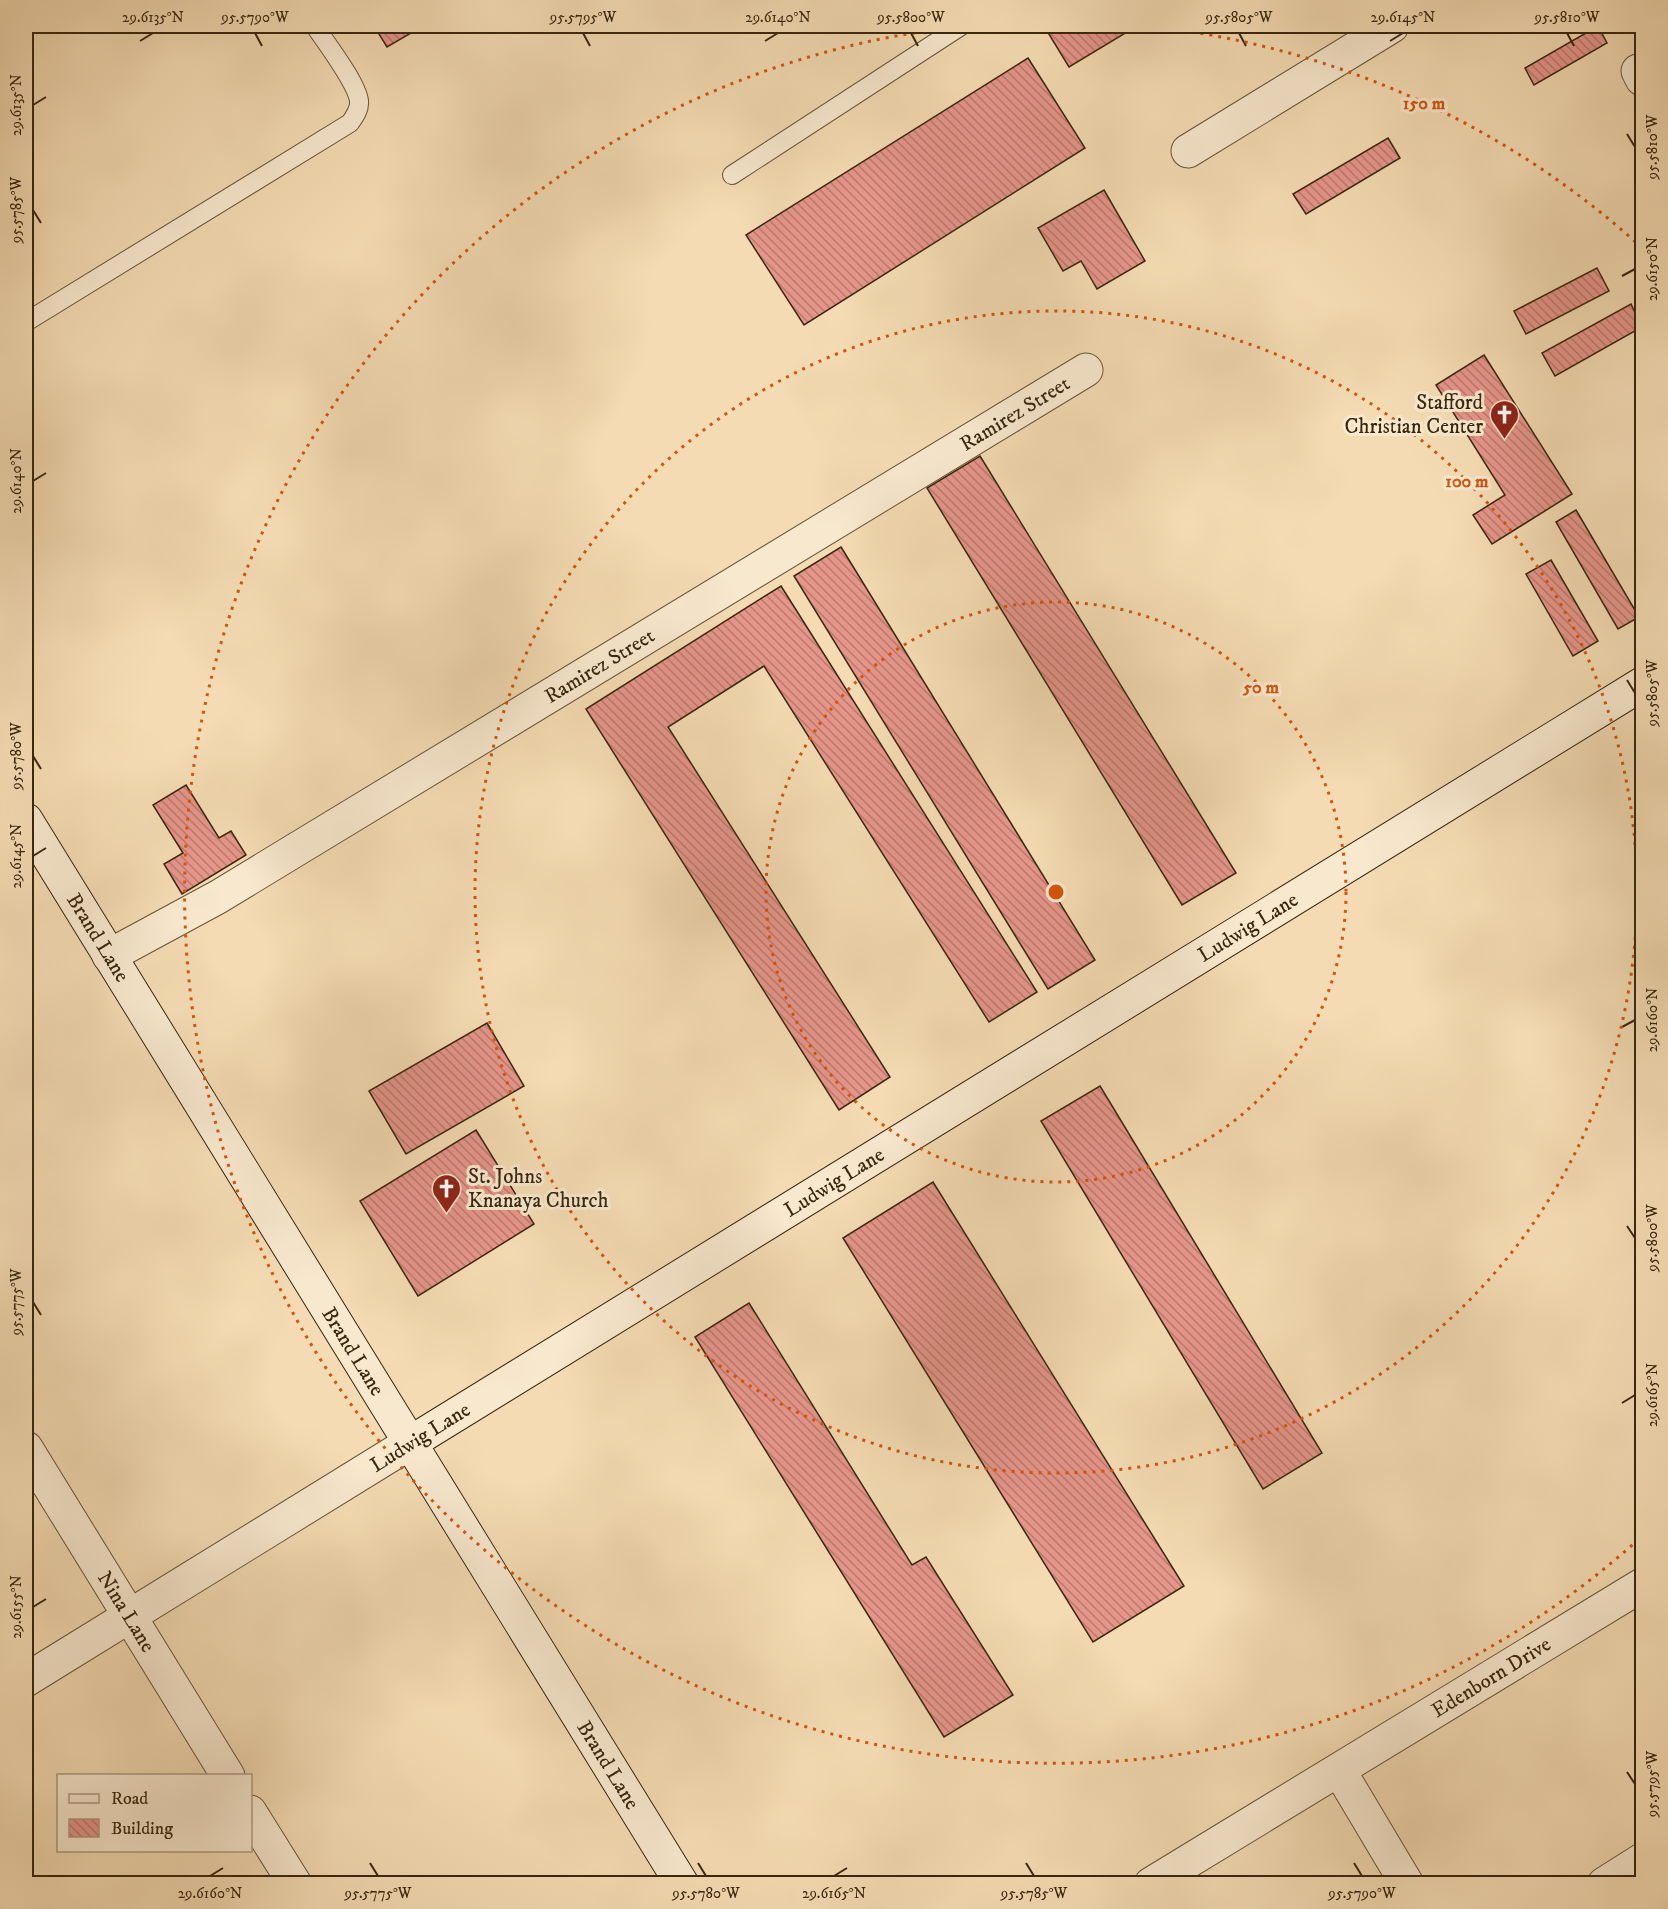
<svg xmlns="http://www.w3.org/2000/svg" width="1668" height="1909" viewBox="0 0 1668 1909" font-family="'IM FELL DW Pica',serif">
<defs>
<pattern id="building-back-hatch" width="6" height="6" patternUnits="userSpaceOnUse" patternTransform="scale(1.5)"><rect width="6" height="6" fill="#e6958a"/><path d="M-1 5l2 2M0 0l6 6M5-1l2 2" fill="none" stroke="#bb7a6f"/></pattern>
</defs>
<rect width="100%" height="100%" fill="#f4dbb3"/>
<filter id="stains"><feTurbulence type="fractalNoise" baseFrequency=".00333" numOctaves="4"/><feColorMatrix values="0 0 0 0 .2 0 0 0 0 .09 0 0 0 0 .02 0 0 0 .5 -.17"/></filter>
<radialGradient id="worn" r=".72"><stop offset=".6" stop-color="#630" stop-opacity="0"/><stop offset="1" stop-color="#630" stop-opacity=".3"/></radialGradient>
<!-- building -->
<g fill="url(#building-back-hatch)" stroke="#39270f" stroke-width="1.5">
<path d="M374 26H423L387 47Z"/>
<path d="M1044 26H1137L1069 67Z"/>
<path d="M1335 26H1364L1363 30Z"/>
<path d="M1598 26 1607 43 1534 85 1525 68Z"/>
<path d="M1028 58 1085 148 804 325 746 235Z"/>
<path d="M1388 138 1400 158 1306 214 1293 194Z"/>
<path d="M1104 190 1145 261 1097 289 1081 261 1063 271 1038 228Z"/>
<path d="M1597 268 1609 291 1526 334 1514 311Z"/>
<path d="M1631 304 1642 327 1555 376 1542 353Z"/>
<path d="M1484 355 1572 494 1492 544 1473 515 1505 495 1436 385Z"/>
<path d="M980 456 1236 873 1182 905 927 488Z"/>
<path d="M1576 510 1639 617 1618 629 1556 522Z"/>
<path d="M841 547 1095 960 1048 989 794 576Z"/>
<path d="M1551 560 1598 641 1573 656 1526 574Z"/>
<path d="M781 586 1037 992 989 1022 764 666 668 727 890 1077 839 1110 586 709Z"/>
<path d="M186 785 219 838 231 831 246 855 182 894 164 864 183 853 153 805Z"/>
<path d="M487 1023 524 1086 406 1154 369 1091Z"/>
<path d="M1100 1086 1322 1453 1263 1489 1041 1121Z"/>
<path d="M476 1130 534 1224 418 1296 360 1201Z"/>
<path d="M933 1182 1184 1586 1093 1642 843 1238Z"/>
<path d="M749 1303 912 1565 926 1557 1013 1695 944 1737 695 1337Z"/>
</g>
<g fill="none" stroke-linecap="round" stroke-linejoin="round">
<defs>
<g id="lane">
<path d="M732 175 961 26"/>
<path d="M26 322 350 123C355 116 360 109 359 101 357 83 326 43 315 26"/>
</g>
<g id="street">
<path d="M1638 71 1642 79"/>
<path d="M1188 151 1392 26"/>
<path id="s1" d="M109 956 218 897 1086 370"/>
<path id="s2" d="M26 1448 228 1776"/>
<path d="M26 1680 410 1443"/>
<path d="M1339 1770 1407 1884"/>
<path d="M250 1812 295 1884"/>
<path id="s3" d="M1151 1884 1642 1585"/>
<path d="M1604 1884 1642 1860"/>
</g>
<g id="secondary">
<path id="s4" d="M26 820 682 1884"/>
<path id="s5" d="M410 1443 1642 684"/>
</g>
</defs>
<!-- lane casing -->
<use href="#lane" stroke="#685438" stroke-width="20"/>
<!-- street casing -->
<use href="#street" stroke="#685438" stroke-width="35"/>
<!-- secondary casing -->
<use href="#secondary" stroke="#39270f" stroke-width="35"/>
<!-- lane -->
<use href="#lane" stroke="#f8e8ce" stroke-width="18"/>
<!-- street -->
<use href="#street" stroke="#f8e8ce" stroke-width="33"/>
<!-- secondary -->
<use href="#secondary" stroke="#f8e8ce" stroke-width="33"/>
</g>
<!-- ticks -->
<path fill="none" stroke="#39270f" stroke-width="2" d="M255 33 262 46M583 33 590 46M911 33 918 46M1239 33 1246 46M1567 33 1574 46M140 41 153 33M765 41 778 33M1390 41 1403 33M33 105 46 97M1627 134 1635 147M33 210 41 223M1622 276 1635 269M33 481 46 473M1627 680 1635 693M33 756 41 769M33 856 46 848M1622 1027 1635 1020M1627 1226 1635 1238M33 1302 41 1315M1622 1403 1635 1395M33 1607 46 1599M1627 1772 1635 1784M370 1863 378 1876M698 1863 706 1876M1026 1863 1034 1876M1354 1863 1362 1876M210 1876 223 1868M834 1876 847 1868"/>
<!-- distance rings -->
<g fill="none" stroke="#d6540c" stroke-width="3" stroke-dasharray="3 6">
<circle cx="1056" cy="892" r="290"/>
<circle cx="1056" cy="892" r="581"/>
<path d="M1639 1539A871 871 0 1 1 965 26M1147 26A871 871 0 0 1 1639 245"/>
</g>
<!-- icons -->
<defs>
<symbol id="church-pin" viewBox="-11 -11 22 30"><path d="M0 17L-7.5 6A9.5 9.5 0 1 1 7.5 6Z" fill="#8f2418" stroke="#f8e8ce"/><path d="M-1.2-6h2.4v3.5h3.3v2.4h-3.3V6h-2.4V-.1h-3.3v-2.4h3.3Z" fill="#fff"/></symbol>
</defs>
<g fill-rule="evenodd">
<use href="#church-pin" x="1488" y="398" width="33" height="45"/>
<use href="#church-pin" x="430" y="1172" width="33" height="45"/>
</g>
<g text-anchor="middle" stroke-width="6" stroke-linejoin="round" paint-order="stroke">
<!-- poi labels -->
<g font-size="21" fill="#39270f" stroke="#f8e8ce" text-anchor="end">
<text x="1483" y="409">Stafford<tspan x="1483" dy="24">Christian Center</tspan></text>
<text x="468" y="1183" text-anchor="start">St. Johns<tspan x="468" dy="24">Knanaya Church</tspan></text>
</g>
<!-- street labels -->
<g font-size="21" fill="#39270f" stroke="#f8e8ce">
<text dy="7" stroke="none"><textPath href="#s1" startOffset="1056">Ramirez Street</textPath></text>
<text dy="7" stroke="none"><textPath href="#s1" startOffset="570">Ramirez Street</textPath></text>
<text dy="7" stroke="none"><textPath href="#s5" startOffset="984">Ludwig Lane</textPath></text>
<text dy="7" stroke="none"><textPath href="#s4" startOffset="138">Brand Lane</textPath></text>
<text dy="7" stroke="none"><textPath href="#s5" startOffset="498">Ludwig Lane</textPath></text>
<text dy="7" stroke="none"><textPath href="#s4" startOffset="624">Brand Lane</textPath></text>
<text transform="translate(420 1437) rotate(-32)" y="7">Ludwig Lane</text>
<text dy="7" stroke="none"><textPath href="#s2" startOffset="192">Nina Lane</textPath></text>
<text dy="7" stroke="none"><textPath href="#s3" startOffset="398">Edenborn Drive</textPath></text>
<text dy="7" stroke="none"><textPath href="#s4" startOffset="1110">Brand Lane</textPath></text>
</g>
</g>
<circle cx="1056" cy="892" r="9" fill="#d6540c" stroke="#f8e8ce" stroke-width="3"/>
<g font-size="18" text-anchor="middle" font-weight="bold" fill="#d6540c" stroke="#f8e8ce" stroke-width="6" stroke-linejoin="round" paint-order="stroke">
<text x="1424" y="109">150 m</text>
<text x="1467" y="487">100 m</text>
<text x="1261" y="693">50 m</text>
</g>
<!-- margin -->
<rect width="1668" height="1909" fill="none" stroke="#f4dbb3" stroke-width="66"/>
<!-- legend -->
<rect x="57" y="1774" width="195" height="78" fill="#f8e8ce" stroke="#ac9b82" stroke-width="1.5"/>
<rect x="69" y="1794" width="30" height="9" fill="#f8e8ce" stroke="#ac9b82" stroke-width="1.5"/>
<text x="111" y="1804" font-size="18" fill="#39270f">Road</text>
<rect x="69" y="1819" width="30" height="18" fill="url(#building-back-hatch)" stroke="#ac9b82" stroke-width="1.5"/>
<text x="111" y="1834" font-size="18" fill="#39270f">Building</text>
<rect x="33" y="33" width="1602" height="1843" fill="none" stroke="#39270f" stroke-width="2"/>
<g font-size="15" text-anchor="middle" fill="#39270f">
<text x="153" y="22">29.6135°N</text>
<text x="255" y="22">95.5790°W</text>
<text x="583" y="22">95.5795°W</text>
<text x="778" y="22">29.6140°N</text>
<text x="911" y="22">95.5800°W</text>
<text x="1239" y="22">95.5805°W</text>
<text x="1403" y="22">29.6145°N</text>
<text x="1567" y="22">95.5810°W</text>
<text transform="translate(16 105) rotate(-90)" y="5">29.6135°N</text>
<text transform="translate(1652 147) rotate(-90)" y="5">95.5810°W</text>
<text transform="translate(16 210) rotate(-90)" y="5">95.5785°W</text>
<text transform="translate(1652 269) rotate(-90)" y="5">29.6150°N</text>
<text transform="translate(16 481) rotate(-90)" y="5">29.6140°N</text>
<text transform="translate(1652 693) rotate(-90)" y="5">95.5805°W</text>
<text transform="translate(16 756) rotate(-90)" y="5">95.5780°W</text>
<text transform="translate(16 856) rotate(-90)" y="5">29.6145°N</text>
<text transform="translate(1652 1020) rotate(-90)" y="5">29.6160°N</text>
<text transform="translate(1652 1238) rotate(-90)" y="5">95.5800°W</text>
<text transform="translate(16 1302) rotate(-90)" y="5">95.5775°W</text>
<text transform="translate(1652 1395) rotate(-90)" y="5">29.6165°N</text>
<text transform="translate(16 1607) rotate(-90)" y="5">29.6155°N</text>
<text transform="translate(1652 1784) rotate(-90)" y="5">95.5795°W</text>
<text x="210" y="1898">29.6160°N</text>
<text x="378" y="1898">95.5775°W</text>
<text x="706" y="1898">95.5780°W</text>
<text x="834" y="1898">29.6165°N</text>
<text x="1034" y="1898">95.5785°W</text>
<text x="1362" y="1898">95.5790°W</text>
</g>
<rect width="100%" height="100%" filter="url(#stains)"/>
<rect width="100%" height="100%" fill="url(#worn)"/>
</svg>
